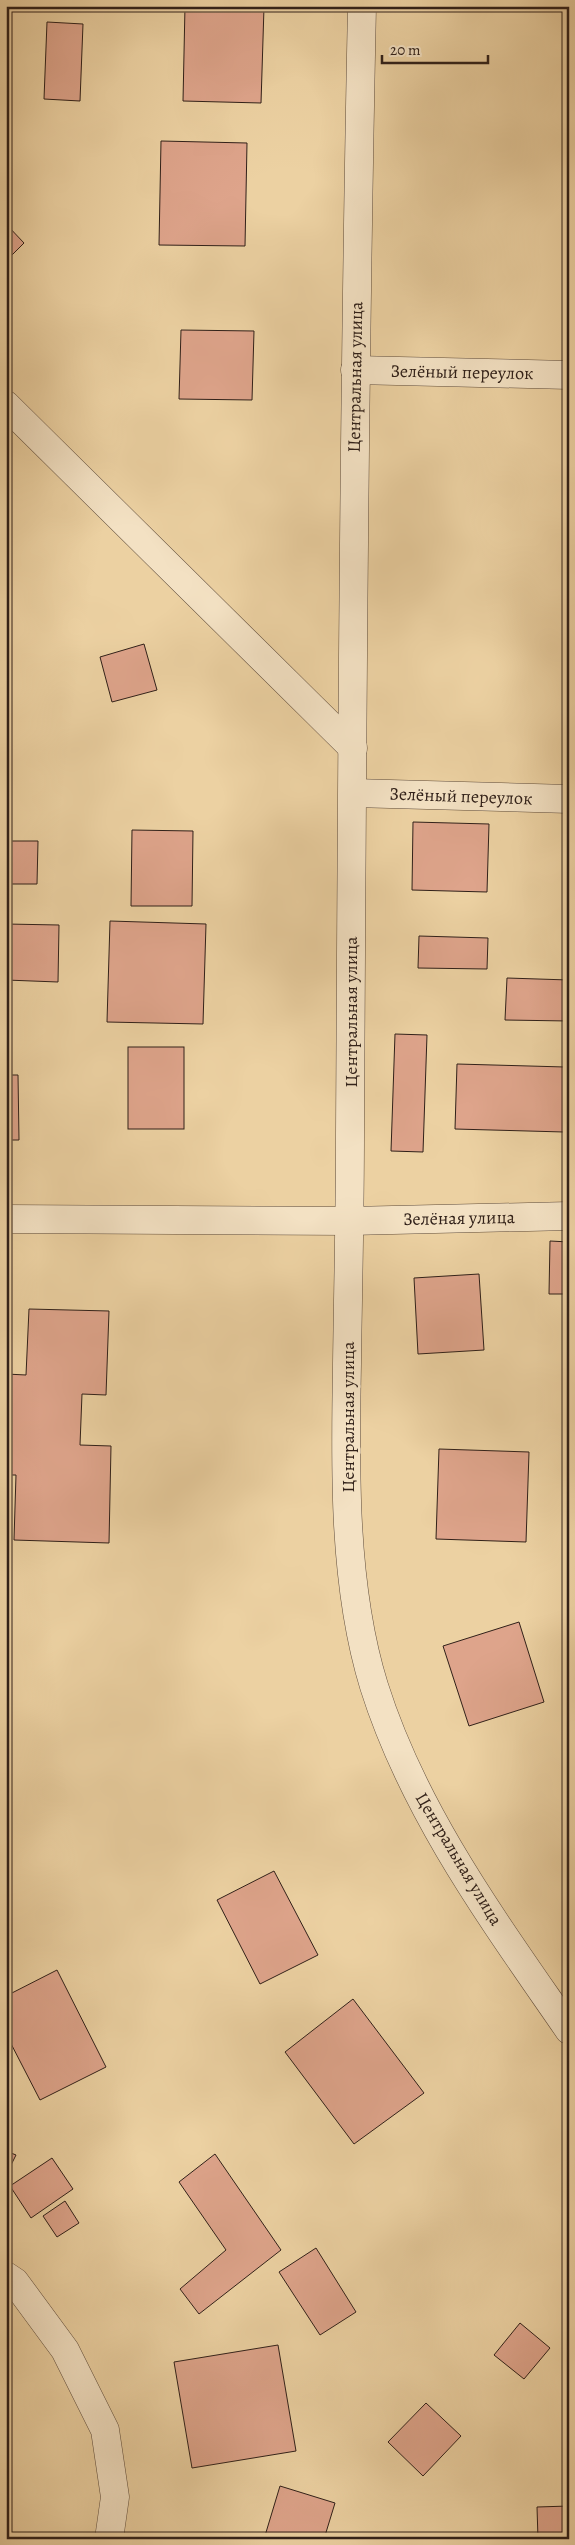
<svg xmlns="http://www.w3.org/2000/svg" width="575" height="2545" viewBox="0 0 575 2545" font-family="Alegreya,serif">
<rect width="100%" height="100%" fill="#ecd1a2"/>
<filter id="stains"><feTurbulence type="fractalNoise" baseFrequency=".004" numOctaves="4"/><feColorMatrix values="0 0 0 0 .2 0 0 0 0 .09 0 0 0 0 .02 0 0 0 .5 -.17"/></filter>
<radialGradient id="worn" r=".72"><stop offset=".6" stop-color="#630" stop-opacity="0"/><stop offset="1" stop-color="#630" stop-opacity=".3"/></radialGradient>
<!-- building -->
<g fill="#dea48b" stroke="#302019">
<path d="M185 6 264 7 261 103 183 101Z"/>
<path d="M565 6H569V58H564Z"/>
<path d="M47 22 83 24 80 101 44 99Z"/>
<path d="M161 141 247 143 245 246 159 245Z"/>
<path d="M6 224 24 243 6 261Z"/>
<path d="M181 330 254 331 252 400 179 399Z"/>
<path d="M144 644 157 690 112 702 100 657Z"/>
<path d="M413 822 489 824 487 892 412 890Z"/>
<path d="M132 830 193 831 192 906H131Z"/>
<path d="M6 841H38L37 884H6Z"/>
<path d="M110 921 206 924 203 1024 107 1022Z"/>
<path d="M6 924 59 925 58 982 6 980Z"/>
<path d="M419 936 488 938 487 969 418 968Z"/>
<path d="M507 978 569 980V1021L505 1020Z"/>
<path d="M395 1034 427 1035 423 1152 391 1151Z"/>
<rect x="128" y="1047" width="56" height="82"/>
<path d="M457 1064 565 1067 564 1132 455 1129Z"/>
<path d="M6 1075H18L19 1140H6Z"/>
<path d="M550 1241 569 1242V1294H549Z"/>
<path d="M479 1274 484 1350 418 1354 414 1278Z"/>
<path d="M29 1309 109 1311 106 1395 82 1394 80 1445 111 1446 109 1543 14 1540 16 1475H6V1374L26 1375Z"/>
<path d="M439 1449 529 1452 526 1542 436 1539Z"/>
<path d="M519 1622 544 1702 469 1726 443 1646Z"/>
<path d="M274 1871 318 1955 260 1984 217 1900Z"/>
<path d="M57 1970 106 2067 40 2100 6 2034V1996Z"/>
<path d="M353 1999 424 2093 354 2144 285 2052Z"/>
<path d="M6 2151 16 2155 6 2175Z"/>
<path d="M215 2154 281 2250 199 2314 180 2289 226 2250 179 2182Z"/>
<path d="M52 2158 73 2189 31 2218 10 2186Z"/>
<path d="M65 2201 79 2223 57 2237 43 2216Z"/>
<path d="M316 2248 356 2312 320 2335 279 2272Z"/>
<path d="M520 2323 550 2348 524 2379 494 2355Z"/>
<path d="M278 2345 296 2451 192 2468 174 2362Z"/>
<path d="M426 2403 461 2436 423 2476 388 2442Z"/>
<path d="M280 2486 335 2503 324 2539H264Z"/>
<path d="M569 2506V2539H538L537 2507Z"/>
</g>
<g fill="none" stroke-linecap="round" stroke-linejoin="round">
<defs>
<g id="minor">
<path d="M362 6C354 382 352 758 350 1135 350 1211 348 1288 347 1364 345 1468 343 1586 374 1686 414 1813 494 1921 569 2030"/>
<path d="M355 370 569 375"/>
<path d="M6 405 353 748"/>
<path d="M353 793 569 799"/>
<path d="M6 1219 350 1221 569 1216"/>
<path d="M6 2276 15 2282 65 2350 105 2430 115 2497 109 2539"/>
</g>
</defs>
<!-- minor casing -->
<use href="#minor" stroke="#5f4c3b" stroke-width="29"/>
<!-- minor -->
<use href="#minor" stroke="#f3e1c3" stroke-width="28"/>
</g>
<g text-anchor="middle" stroke-width="5" stroke-linejoin="round" paint-order="stroke">
<!-- street labels -->
<g font-size="18" fill="#302019" stroke="#f3e1c3">
<text transform="translate(462 372) rotate(1)" y="6">Зелёный переулок</text>
<text transform="translate(355 377) rotate(-89)" y="6">Центральная улица</text>
<text transform="translate(461 796) rotate(2)" y="6">Зелёный переулок</text>
<text transform="translate(351 1012) rotate(-90)" y="6">Центральная улица</text>
<text transform="translate(459 1218) rotate(-1)" y="6">Зелёная улица</text>
<text transform="translate(348 1417) rotate(-90)" y="6">Центральная улица</text>
<text transform="translate(459 1859) rotate(59)" y="6">Центральная улица</text>
</g>
</g>
<!-- margin -->
<rect width="575" height="2545" fill="none" stroke="#ecd1a2" stroke-width="25"/>
<rect x="8" y="8" width="560" height="2530" fill="none" stroke="#302019" stroke-width="2.5"/>
<rect x="12" y="12" width="550" height="2520" fill="none" stroke="#302019"/>
<!-- scale -->
<path d="M382 55v8h106v-8" fill="none" stroke="#302019" stroke-width="2.5"/>
<text x="390" y="55" font-size="15" fill="#302019" stroke="#f3e1c3" stroke-width="4" paint-order="stroke">20 m</text>
<rect width="100%" height="100%" filter="url(#stains)"/>
<rect width="100%" height="100%" fill="url(#worn)"/>
</svg>
